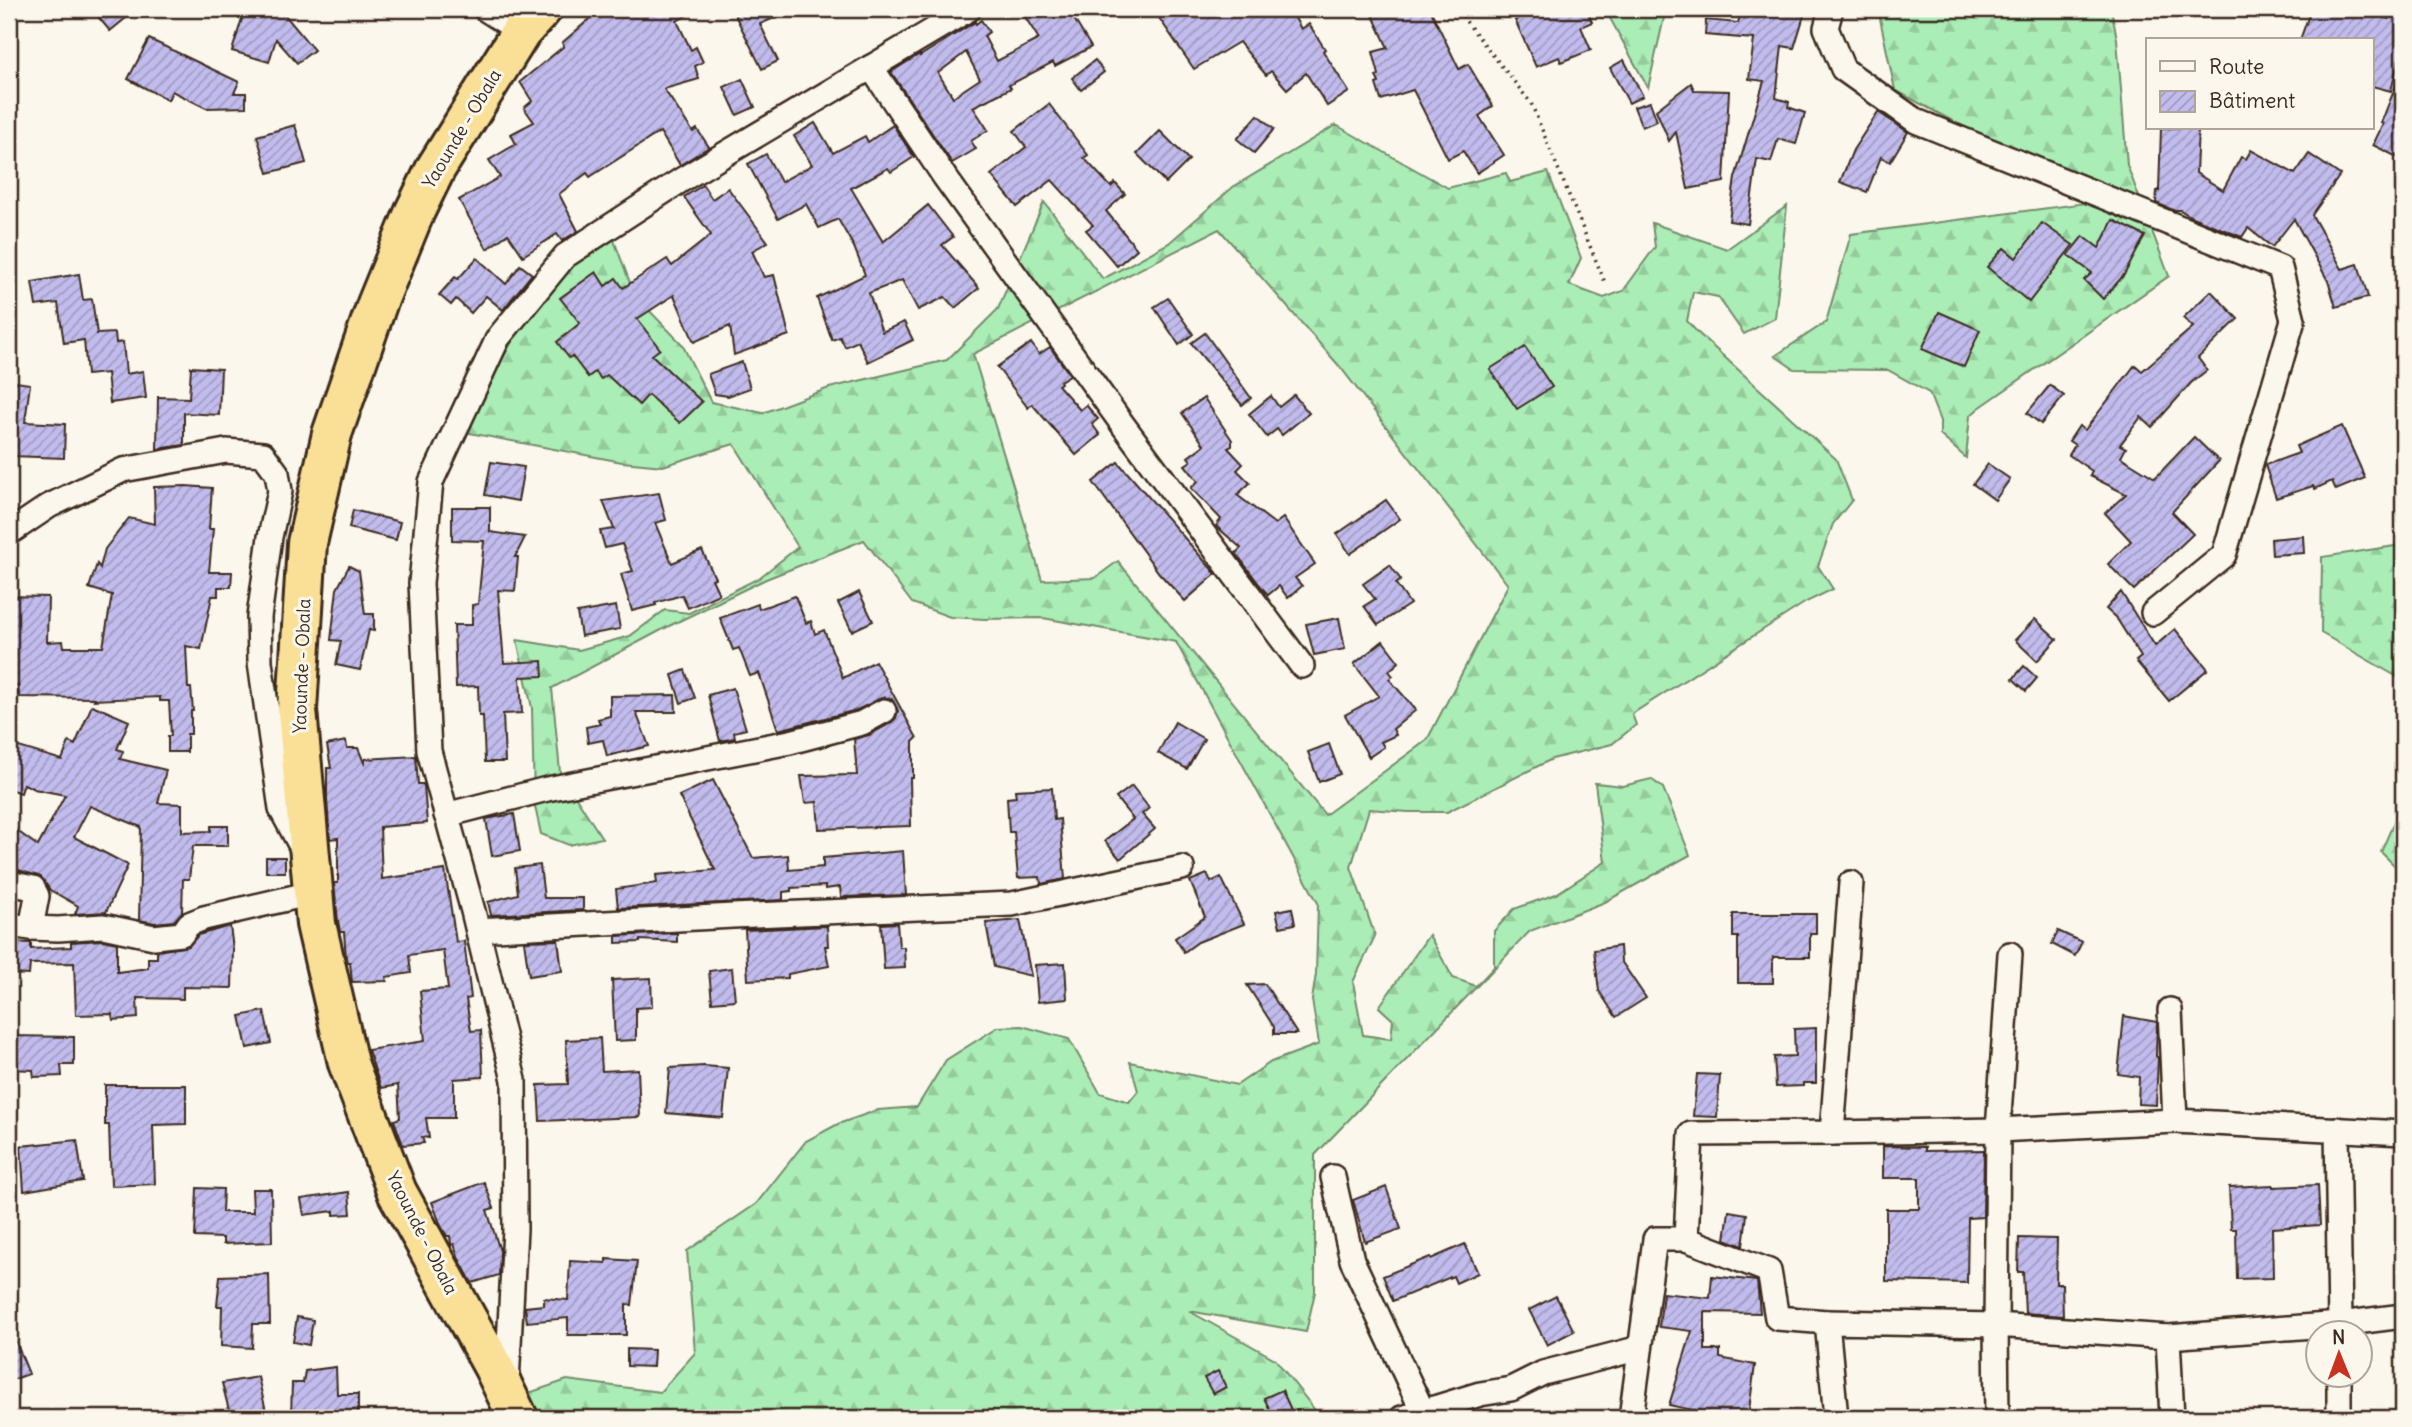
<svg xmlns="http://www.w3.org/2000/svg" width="2412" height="1427" viewBox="0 0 2412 1427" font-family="Delius,sans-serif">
<defs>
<pattern id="forest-firs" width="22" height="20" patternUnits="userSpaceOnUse" patternTransform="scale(1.75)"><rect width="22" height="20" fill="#abedb6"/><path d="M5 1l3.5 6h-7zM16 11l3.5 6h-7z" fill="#94cb9c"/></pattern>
<pattern id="building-hatch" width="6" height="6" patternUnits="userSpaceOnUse" patternTransform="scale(1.75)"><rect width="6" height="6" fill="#c2bcee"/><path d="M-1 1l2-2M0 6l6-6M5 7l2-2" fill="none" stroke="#9f99c0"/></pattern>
</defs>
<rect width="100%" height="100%" fill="#fbf7ec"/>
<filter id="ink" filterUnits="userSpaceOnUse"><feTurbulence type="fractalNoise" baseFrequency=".0143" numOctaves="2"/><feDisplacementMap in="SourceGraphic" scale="14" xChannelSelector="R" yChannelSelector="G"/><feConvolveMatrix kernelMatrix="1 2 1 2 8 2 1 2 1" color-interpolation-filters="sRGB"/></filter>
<g filter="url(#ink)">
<!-- forest -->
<g fill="url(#forest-firs)" stroke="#738c6a" stroke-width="2" fill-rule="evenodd">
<path d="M1605 9H1666L1648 88Z"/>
<path d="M1878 9H2111L2117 39 2127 165 2169 276 1979 408 1970 416 1966 458 1940 435V421L1929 393 1888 370 1794 369 1775 356 1826 322 1851 234 2101 201 1895 90Z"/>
<path d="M1336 125 1448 188 1506 173 1510 182 1548 172 1581 258 1569 285 1604 298 1623 291 1655 247 1652 223 1727 249 1787 206 1775 318 1744 334 1718 297 1693 292 1687 321 1697 332 1836 459 1852 500 1833 524 1818 566 1833 589 1806 602 1632 714 1636 725 1612 744 1552 759 1447 812H1408L1369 809 1351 867 1375 936 1353 982 1363 1035 1391 1039 1393 1020 1379 1007 1429 935 1453 978 1476 986 1494 967V931L1514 909 1556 894 1605 862 1595 783 1623 786 1651 779 1663 788 1690 855 1605 902 1530 931 1315 1155V1292L1306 1332 1189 1311 1275 1359 1321 1418H514L505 1401 567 1380 660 1392 695 1353 687 1251 756 1204 806 1141 838 1124 878 1110 917 1107 946 1060 998 1027 1022 1026 1069 1039 1100 1093 1129 1102 1138 1091 1130 1062 1237 1085 1271 1062 1319 1044 1312 1000 1316 974 1318 903 1176 642 1043 618 985 619 950 617 912 603 864 540 766 579 669 626 552 688 560 772 602 838 569 845 541 834 534 802 532 708 517 640 579 650 630 636 665 610 689 613 759 578 798 547 734 444 663 466 622 462 449 429 504 356 553 268 609 227 635 296 682 344 711 402 763 413 829 388 947 360 998 309 1044 202 1103 279 1169 243 1233 187ZM1219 229 1341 368 1508 585 1427 740 1325 815 1118 561 1095 578 1042 580 973 354Z"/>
<path d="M2402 545 2403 552V700L2401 679 2321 633 2322 557Z"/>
<path d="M2403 801V874L2381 852Z"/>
</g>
<!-- building -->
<g fill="url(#building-hatch)" stroke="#3b2a1e" stroke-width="2" fill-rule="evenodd">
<path d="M111 9H137L110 31 99 18Z"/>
<path d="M245 9H280L314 50 297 63 276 39 269 62 232 51Z"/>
<path d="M601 9H698L677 21 691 50 696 47 703 62 695 66 699 79 664 89 693 132 697 129 709 147 680 165 660 132 590 177 587 173 559 194 578 231 562 241 557 234 523 256 508 234 487 249 459 200 500 177 489 160 516 144 511 134 534 122 524 108 532 101 520 82 564 46 562 43Z"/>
<path d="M732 9H796L760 24 778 61 762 69Z"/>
<path d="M1020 9H1068L1091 47 1055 66 1053 62 1009 85 1011 88 973 107 988 130 971 141 976 149 952 163 891 72 920 54V56L975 22 976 24 981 20 989 32 984 36 997 61 1039 39ZM966 52 980 79 953 97 938 73Z"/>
<path d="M1153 9H1290L1301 29 1309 24 1325 49 1323 51 1349 92 1327 106 1306 73 1287 89 1271 71 1266 75 1239 42 1194 69Z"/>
<path d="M1370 9H1430L1459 69 1468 64 1493 106 1479 116 1504 155 1477 173 1463 151 1448 159 1413 90 1381 100 1376 84 1379 83 1376 76 1379 75 1373 52 1388 48Z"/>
<path d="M1541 9H1586L1592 22 1581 27 1591 50 1561 62 1559 57 1536 67 1515 20Z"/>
<path d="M1742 9H1806L1794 48 1782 46 1776 98 1789 102 1788 107 1805 113 1796 144 1778 139 1771 162 1757 159 1748 224 1729 221 1735 178 1764 81 1749 79 1754 39 1705 35 1706 20 1738 23Z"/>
<path d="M2311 9H2359L2389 19 2395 9H2403V43L2391 91 2372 86V40H2300Z"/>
<path d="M149 39 239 82 234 93H246V107L206 108 172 91 168 100 128 79Z"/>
<path d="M1095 60 1104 72 1081 90 1072 78Z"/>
<path d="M1624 60 1643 96 1629 103 1610 68Z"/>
<path d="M2403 68V160L2373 145 2383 124 2381 123Z"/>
<path d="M742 79 755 107 737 115 724 87Z"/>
<path d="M1691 83 1694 90 1729 91 1724 182 1688 189 1676 132 1669 141 1656 110Z"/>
<path d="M1650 102 1657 121 1642 127 1634 107Z"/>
<path d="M1049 104 1088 155 1084 158 1111 187 1115 183 1125 194 1106 211 1137 249 1117 266 1086 230 1093 225 1052 180 1017 207 991 175 1026 147 1014 131Z"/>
<path d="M1878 112 1908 132 1890 162 1881 157 1867 192 1840 182 1853 150Z"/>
<path d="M1258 115 1274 129 1254 153 1237 139Z"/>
<path d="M815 123 833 153 865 136 868 142 893 125 914 157 891 172 888 168 851 188 883 242 928 205 953 237 942 245 979 288 955 308 945 297 918 310 902 280 869 293 882 332 904 322 913 340 868 362 858 341 845 347 840 337 832 340 817 298 865 275 854 247 838 219 819 228 806 204 778 219 748 164 766 154 781 182 812 165 794 136Z"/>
<path d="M295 125 306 163 268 173 257 136Z"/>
<path d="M2161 128H2198L2196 173 2223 190 2241 157 2246 159 2251 150 2295 174 2309 154 2340 175 2312 215 2342 269 2358 264 2368 297 2336 307 2328 281 2294 219 2272 247 2248 228 2242 237 2192 217 2180 210H2173L2156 203 2157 191H2159Z"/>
<path d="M1160 131 1189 160 1166 183 1137 154Z"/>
<path d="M703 185 712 199 728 188 768 242 752 251 764 277 774 275 789 335 734 355 730 326 694 342 674 295 637 319 660 349 652 355 702 402 680 423 648 395 639 405 607 375 601 379 595 372 588 377 572 356 569 358 557 342 580 323 560 298 596 272 605 286 616 278 623 288 667 259 672 266 711 235 684 197Z"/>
<path d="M2113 220 2145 236 2124 275 2103 299 2084 280 2092 273 2068 255 2083 236 2099 248Z"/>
<path d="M2042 223 2073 245 2029 302 1987 267 2004 248 2016 258Z"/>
<path d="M477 258 506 284 520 265 532 274 503 310 486 296 471 313 456 299 451 305 439 295 455 277 458 279Z"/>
<path d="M79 274 83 300 92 299 97 334 115 333 116 343 123 342 126 374 143 371 146 398 110 403 107 373 87 375 84 340 64 343 58 303 36 306 32 282Z"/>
<path d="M2211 291 2238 319 2198 358 2207 370 2191 383 2152 427 2141 417 2120 445 2126 448 2121 457 2155 478 2194 437 2219 461 2172 512 2193 534 2134 590 2108 564 2131 541 2105 513 2126 494 2090 476 2092 471 2069 455 2075 445 2069 441 2079 426 2085 430 2135 365 2142 371 2193 327 2183 318Z"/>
<path d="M1168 298 1193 334 1179 345 1154 307Z"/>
<path d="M1939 312 1980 330 1964 367 1922 349Z"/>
<path d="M1205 333 1251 398 1242 405 1191 343Z"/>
<path d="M1031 343 1039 354 1050 347 1070 375 1060 381 1061 383 1058 385 1080 410 1086 405 1098 419 1092 424 1100 435 1076 455 1032 404 1028 408 997 367Z"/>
<path d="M1525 347 1552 387 1517 409 1490 369Z"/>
<path d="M742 362 750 388 728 396 715 394 708 374Z"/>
<path d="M191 367 221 369 219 415 184 413V445L157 449 158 397 189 398Z"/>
<path d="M9 381 30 384 25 422 65 424 64 458 12 456V447H9Z"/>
<path d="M2050 385 2064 396 2041 424 2027 413Z"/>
<path d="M1294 395 1309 413 1282 435 1277 429 1267 437 1249 414 1271 396 1279 407Z"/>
<path d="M1204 398 1232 440V446L1228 448 1243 464 1237 470 1250 483 1237 495 1275 524 1283 518 1315 564 1295 578 1302 586 1288 598 1279 586 1268 595 1259 584 1236 553 1241 548 1216 526 1221 519 1191 488 1198 481 1185 465 1191 461 1188 457 1204 445 1182 413Z"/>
<path d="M2342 426 2365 478 2336 490 2332 481 2315 489 2313 486 2276 498 2265 465 2299 453 2296 446Z"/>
<path d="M491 462 524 467 518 501 485 495Z"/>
<path d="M1118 462 1216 574 1185 601 1159 573 1093 482Z"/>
<path d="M1988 464 2010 479 1995 500 1973 484Z"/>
<path d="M186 486 212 488 209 529H213L209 572H232L231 587H218V596H212L201 649 186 646 188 688H191L193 711H191V734H187V752H168V736H171L169 701H160V697L94 700 95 698 19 697 18 685 9 686V596L48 597 47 642 63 641 64 647H103L112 595 89 588 97 564 100 568 105 549 129 518 155 524 154 487Z"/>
<path d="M659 493 666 520 655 523 672 563 702 550 715 578 712 579 719 594 688 608 682 595 655 603 656 605 632 611 621 574 633 571 622 544 605 548 600 531 614 529 603 501Z"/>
<path d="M1386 500 1400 519 1350 554 1337 534Z"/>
<path d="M452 507H490V532L525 537 515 557H518L515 591 498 590 504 663 542 661 543 676 520 677 522 713 503 714 505 762H485L483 716H479L478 686 456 687 454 625H472V605L478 604 484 541 452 540Z"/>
<path d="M353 510 400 522 396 540 349 528Z"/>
<path d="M2303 536 2304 553 2272 555 2271 539Z"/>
<path d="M1390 565 1401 580 1396 584 1410 604 1378 625 1364 606 1375 599 1363 584Z"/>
<path d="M349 566 359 571 365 614H374V631L369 630 360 670 336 665 341 641 331 640 337 589Z"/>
<path d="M859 592 873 621 852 631 838 603Z"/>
<path d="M2121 592 2155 646 2175 629 2208 669 2169 701 2136 661 2141 657 2117 619 2106 609Z"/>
<path d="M795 596 806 623 811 621 815 634 824 630 843 678 875 661 917 738 913 742V778H910L911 826 819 829 817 802 805 803 801 776 857 775 854 739 869 735 891 723 896 718 898 711 892 699 884 697 857 710 778 730 759 673 750 676 739 648 733 650 720 618 758 604 759 609Z"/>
<path d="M616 606 620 629 581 636 577 613Z"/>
<path d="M1339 618 1345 649 1314 655 1306 624Z"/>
<path d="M2035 619 2057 639 2037 661 2015 640Z"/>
<path d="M1383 641 1399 662 1389 671 1393 676 1389 679 1416 710 1393 729 1396 735 1381 742 1384 747 1369 757 1345 715 1379 696 1354 664Z"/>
<path d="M2024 666 2037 678 2026 691 2013 679Z"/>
<path d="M685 670 695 698 681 703 672 675Z"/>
<path d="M733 688 746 729 734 732 735 738 720 741 708 695Z"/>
<path d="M675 695 676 712H636L649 746 607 756 603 740 588 743 586 727 600 724 598 719 610 716V696Z"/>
<path d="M92 705 129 721 117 749 123 751 120 759 166 770 158 803 182 804V832L211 831V826H228V846H193L189 879H183L182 912 174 921 155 923 139 920 141 827 90 806 74 837 128 865 106 912 75 914 78 906 50 890 41 877 9 867V825L38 846 65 795 34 789 24 784 21 793 9 789V744L62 760 69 742 75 745Z"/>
<path d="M1175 722 1204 739 1187 769 1158 753Z"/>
<path d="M346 741 347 748H358L365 765V759L416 756 418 784H423L424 786 427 823 380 827 382 879 445 870 456 942 464 941 471 998 466 999 471 1031 481 1030 483 1077 454 1079V1118H426L429 1138 422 1137 424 1143 403 1145 394 1120 400 1118 398 1085 381 1088 368 1050 425 1041 420 991 448 989 443 950 409 955 411 973 386 977 387 981 352 982 350 962H347L346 958 344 932H340L338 921 334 883H338V838L330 839 327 800V768H331L327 745Z"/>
<path d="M1329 744 1340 774 1319 782 1308 752Z"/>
<path d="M713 780 753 858 788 855 789 870 823 867V858L903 851 906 895 841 897 840 887 825 889V886L791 888V891L783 892V900L618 908 616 889 657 883 656 875 715 870 679 796Z"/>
<path d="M1132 786 1149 808 1142 814 1155 829 1120 859 1105 841 1133 819 1116 798Z"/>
<path d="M1052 788 1054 820 1060 819 1065 879 1041 884 1040 877 1018 878 1014 832H1009L1007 798 1016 797 1015 790Z"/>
<path d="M514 814 520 851 492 856 486 819Z"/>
<rect x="266" y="857" width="19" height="15"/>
<path d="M540 865 544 898H583V910L491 915 488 902 518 894 515 868Z"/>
<path d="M1207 874 1211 882 1221 877 1244 924 1198 942 1184 952 1175 938 1205 917 1190 881Z"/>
<path d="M1292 908 1295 924 1280 927 1276 911Z"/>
<path d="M1733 914H1816V934H1810V957H1773V983H1738V937H1733Z"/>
<path d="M1020 920 1031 976 994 967 986 923Z"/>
<path d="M897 923 899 947H904L905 968 884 969 881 924Z"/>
<path d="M230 926 233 949 232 988 183 987V999L137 998 138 1018 113 1020 112 1014 76 1015 74 963 30 964 29 975 9 974V942L31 943V949L71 947V942L102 940 117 943V972L148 968V958H157V951L189 946 198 935Z"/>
<path d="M827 926 828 946H825L829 966 788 974V978L748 980 745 930Z"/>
<path d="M2058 931 2082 942 2075 956 2052 944Z"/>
<path d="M677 933V942L640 940V942L616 943V936Z"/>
<path d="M558 940 562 971 529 976 524 941Z"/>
<path d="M1620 946 1621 961 1646 998 1616 1017 1599 991 1594 950Z"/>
<path d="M1065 963 1067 999 1038 1002 1035 965Z"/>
<path d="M732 968 735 1000 712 1002 709 971Z"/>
<path d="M651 978 652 1007 636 1008V1040L615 1041 612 980Z"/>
<path d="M1265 984 1297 1034H1274V1027L1247 985Z"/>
<path d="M264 1011 271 1043 247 1048 240 1016Z"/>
<path d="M2124 1016 2157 1022 2156 1056 2158 1058 2156 1105 2138 1104 2139 1077 2118 1074Z"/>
<path d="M1816 1028V1083H1803V1086L1776 1087 1774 1057 1795 1056 1794 1029Z"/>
<path d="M9 1036 74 1037V1065H61L62 1076 34 1077 33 1070 9 1069Z"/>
<path d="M600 1038 602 1071 638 1069 640 1117 540 1121 538 1085 568 1084 566 1040Z"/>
<path d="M704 1066 728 1068 723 1118 666 1113 670 1068Z"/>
<path d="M1697 1074 1720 1075 1717 1117 1693 1116Z"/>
<path d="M105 1085H186V1124L153 1125 155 1184 111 1186 109 1125H105Z"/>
<path d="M77 1140 83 1181 24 1191 21 1146Z"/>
<path d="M1883 1146 1925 1147V1151L1984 1150 1983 1217 1968 1218 1967 1283 1886 1281V1209H1919V1178H1883Z"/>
<path d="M484 1182 494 1208 487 1210 500 1251 499 1275 472 1283 459 1259 454 1244 451 1245 450 1236H447L441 1226 432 1202Z"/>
<path d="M2273 1185V1187L2318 1185 2320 1225 2272 1228 2273 1278 2237 1279 2236 1229H2231L2229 1187Z"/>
<path d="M1386 1187 1401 1229 1365 1242 1353 1200Z"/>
<path d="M197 1188 223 1189 222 1212H253L252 1189H271L272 1242 223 1244V1238L195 1237Z"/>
<path d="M349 1192 351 1214 334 1215V1211L304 1215 301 1199Z"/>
<path d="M1729 1211 1747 1214 1743 1246 1725 1239Z"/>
<path d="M2019 1238 2057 1239 2056 1284H2062L2063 1316 2025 1313 2023 1272H2018Z"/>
<path d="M1465 1244 1478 1273 1456 1283 1453 1276 1393 1301 1383 1276 1430 1257 1431 1259Z"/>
<path d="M606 1259 637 1261 632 1305 626 1304V1335H568V1318L527 1322 525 1307 544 1305V1298L568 1300 570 1261 606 1263Z"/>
<path d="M269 1274 270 1324H253L252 1348 221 1346 222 1306H217L220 1276Z"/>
<path d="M1712 1276 1757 1281 1760 1313 1705 1312V1350H1720V1358L1755 1365 1748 1418H1711V1414L1669 1405 1692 1331 1659 1327 1663 1293 1710 1298Z"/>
<path d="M1556 1296 1574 1331 1547 1345 1529 1310Z"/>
<path d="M297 1317 313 1320 309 1345 293 1342Z"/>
<path d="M9 1325 29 1374 9 1381Z"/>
<path d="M627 1349 654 1350 653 1367 627 1366Z"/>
<path d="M336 1367 337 1394H358V1418H291L292 1383H303L305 1371Z"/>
<path d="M1218 1371 1226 1387 1213 1394 1204 1378Z"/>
<path d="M258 1377 267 1415 231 1418 222 1383Z"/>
<path d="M1282 1390 1292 1412 1274 1418 1264 1398Z"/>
</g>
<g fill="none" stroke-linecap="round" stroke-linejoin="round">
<defs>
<g id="street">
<path d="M485 9 521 32"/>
<path d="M1831 9 1826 28 1843 69 1916 121 2280 268 2293 320 2224 555 2153 613"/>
<path d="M871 67 944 176 1123 425 1302 666"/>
<path d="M9 533 49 506 123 470 226 451 263 454 277 473 280 491 270 537 259 617 260 662 281 809 302 848"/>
<path d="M446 815 547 789 790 742 862 723 884 711"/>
<path d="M9 883 33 888 37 896 31 928 58 929 103 926 154 937 182 934 189 924 204 918 312 893"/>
<path d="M9 925 31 928"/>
<path d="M478 930 733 916 1012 904 1182 868"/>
<path d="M2170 1010 2175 1121 2403 1133"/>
<path d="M2337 1129 2340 1324 2403 1316"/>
<path d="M1832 1133 1998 1130 2010 954"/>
<path d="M1333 1177 1352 1260 1423 1412"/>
<path d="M1686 1239 1769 1271 1777 1318 1827 1322"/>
<path d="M507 1383 515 1229 514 1080 473 911 429 751 421 583 431 482 498 338 565 256 683 179 969 9"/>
<path d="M1402 1418 1480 1394 1511 1389 1543 1373 1640 1348"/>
<path d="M1631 1418 1655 1239H1686L1691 1134 1832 1133 1851 883"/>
<path d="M1836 1418 1827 1322 1996 1325 1998 1130 2175 1121"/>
<path d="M1997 1418 1996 1325 2168 1337"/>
<path d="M2172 1418 2168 1337 2340 1324V1332"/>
<path d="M2339 1418V1374"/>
</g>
<path id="highway" d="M518 1418 493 1366 397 1192 348 1063 316 924 297 710 307 543 332 434 377 304 415 211 436 168 521 32 542 9"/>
</defs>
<!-- street casing -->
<use href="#street" stroke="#3b2a1e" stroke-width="28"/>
<!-- highway casing -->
<use href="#highway" stroke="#3b2a1e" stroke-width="44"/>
<!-- path -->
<path stroke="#3b2a1e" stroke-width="3.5" stroke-dasharray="2 5" stroke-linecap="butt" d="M1460 9 1465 20 1531 103 1606 285"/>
<!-- street -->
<use href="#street" stroke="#fbf7ec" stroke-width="23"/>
<!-- highway -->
<use href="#highway" stroke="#fadf96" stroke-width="38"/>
</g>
</g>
<g text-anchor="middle" stroke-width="6" stroke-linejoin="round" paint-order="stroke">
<!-- street labels -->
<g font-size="18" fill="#3b2a1e" stroke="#fbf7ec">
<text transform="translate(462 129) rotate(-59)" y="6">Yaounde - Obala</text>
<text transform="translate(302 666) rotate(-88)" y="6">Yaounde - Obala</text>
<text transform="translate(422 1233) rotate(63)" y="6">Yaounde - Obala</text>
</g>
</g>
<!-- margin -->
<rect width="2412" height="1427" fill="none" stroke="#fbf7ec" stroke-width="35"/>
<rect x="18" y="18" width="2377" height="1392" fill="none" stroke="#3b2a1e" stroke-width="2.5" filter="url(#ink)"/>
<!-- legend -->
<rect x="2146" y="38" width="228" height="91" fill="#fbf7ec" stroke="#aea59a" stroke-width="2"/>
<rect x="2160" y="61" width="35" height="10" fill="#fbf7ec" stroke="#aea59a" stroke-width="2"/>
<text x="2209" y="74" font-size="21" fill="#3b2a1e">Route</text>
<rect x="2160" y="91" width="35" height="21" fill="url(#building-hatch)" stroke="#aea59a" stroke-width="2"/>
<text x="2209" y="108" font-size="21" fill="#3b2a1e">Bâtiment</text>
<!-- north arrow -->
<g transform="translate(2339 1354) rotate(359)"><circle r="33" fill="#fbf7ec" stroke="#aea59a" stroke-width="2"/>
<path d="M0-5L12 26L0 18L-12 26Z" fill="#c8321e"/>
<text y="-10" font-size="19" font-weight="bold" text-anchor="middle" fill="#3b2a1e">N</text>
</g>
</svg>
